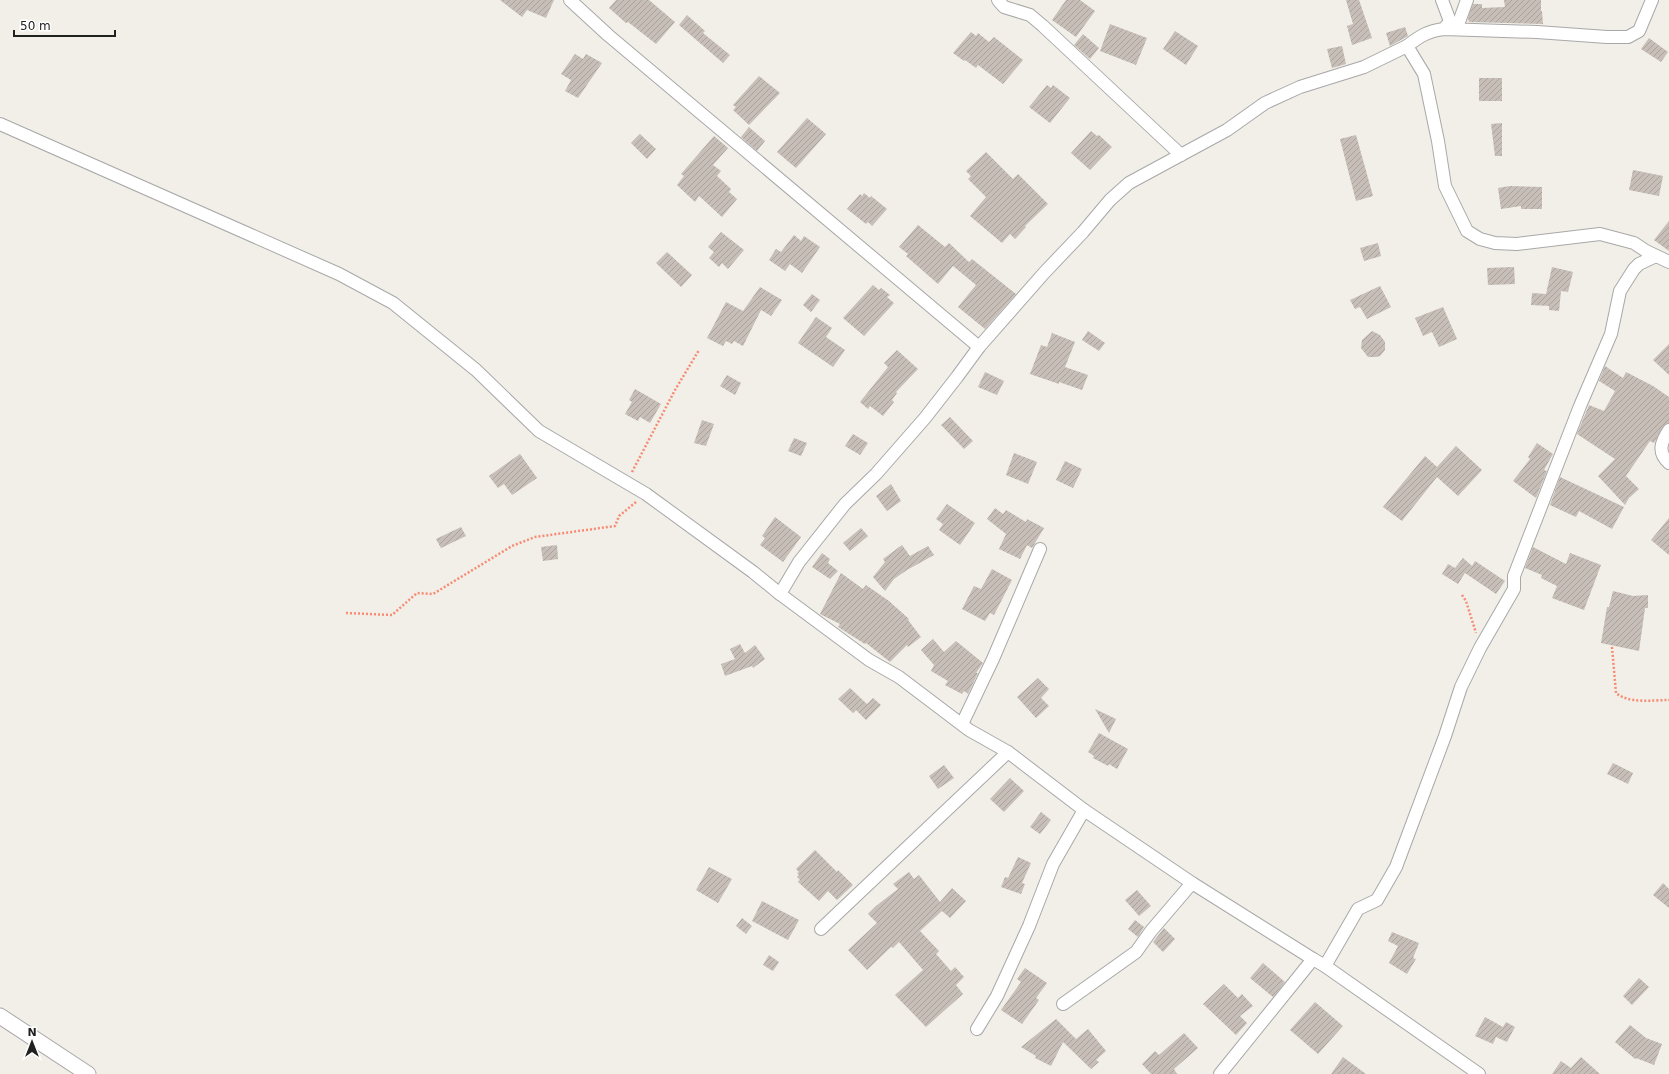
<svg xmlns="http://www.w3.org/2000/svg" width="1669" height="1074" viewBox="0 0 1669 1074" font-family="'DejaVu Sans',sans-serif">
<defs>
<pattern id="building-hatch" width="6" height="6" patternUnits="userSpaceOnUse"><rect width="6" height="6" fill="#c6beb7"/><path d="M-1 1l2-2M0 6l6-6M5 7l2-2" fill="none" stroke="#aaa39d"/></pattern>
</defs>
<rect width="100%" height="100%" fill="#f1efe8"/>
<!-- building -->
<g fill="url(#building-hatch)">
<path d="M500 0H554L546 18 527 10 522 17Z"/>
<path d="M616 0H649L675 22 656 44 628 22 626 23 609 8Z"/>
<path d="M1066 0H1080L1095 11 1076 37 1052 20Z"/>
<path d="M1346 0H1359L1372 38 1352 45 1347 26 1353 24Z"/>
<path d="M1504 0H1541V11H1542L1543 24 1469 22 1468 18 1473 4H1482V8L1505 7Z"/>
<path d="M687 15 705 31 703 33 730 55 723 63 679 25Z"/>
<path d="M1110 24 1147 38 1136 65 1100 51Z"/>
<path d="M1405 27 1408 36 1390 46 1386 33Z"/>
<path d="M1175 31 1198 46 1186 65 1163 49Z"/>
<path d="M971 32 976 36 978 33 989 42 994 37 1023 60 1003 84 978 65 976 68 965 60 964 61 953 53Z"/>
<path d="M1083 34 1099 48 1090 59 1074 45Z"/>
<path d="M1649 38 1668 52 1661 62 1641 49Z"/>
<path d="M1342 46 1346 64 1332 68 1327 49Z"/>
<path d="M575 54 583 59 586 54 602 63 578 98 565 91 571 80 561 74Z"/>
<path d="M759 76 780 93 749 125 733 110 736 107 733 105Z"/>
<rect x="1479" y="78" width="23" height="23"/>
<path d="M1047 85 1051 88 1053 85 1070 98 1050 123 1029 107Z"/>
<path d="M807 118 826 134 796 168 777 152Z"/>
<path d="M1502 123V156H1495L1491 124Z"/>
<path d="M749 127 765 141 757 151 741 137Z"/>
<path d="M1091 131 1097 136 1099 135 1112 147 1090 170 1071 153Z"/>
<path d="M640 134 656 149 647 159 631 143Z"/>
<path d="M1356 135 1373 196 1356 201 1340 139Z"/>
<path d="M714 136 728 148 713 165 721 171 717 176 731 189 729 192 737 199 722 217 699 196 695 202 677 185 684 176 681 174Z"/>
<path d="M986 152 1013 179 1018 174 1048 204 1025 226 1026 227 1015 239 1010 234 1002 243 970 216 986 197 968 179 971 176 966 171Z"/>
<path d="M1633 170 1663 176 1659 196 1629 190Z"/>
<path d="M1510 186 1542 187V209H1521V206L1501 209 1498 188Z"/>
<path d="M864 193 870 198 871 196 887 209 872 226 868 222 866 224 847 209 860 194 862 196Z"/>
<path d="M1669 221V251L1654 240Z"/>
<path d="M918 225 945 247 949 243 969 262 972 259 1016 294 985 329 958 307 976 285 953 266 938 284 906 256 908 254 899 247Z"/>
<path d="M721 232 744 250 728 269 722 263 719 267 709 258 714 252 708 247Z"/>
<path d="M794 235 801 241 804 236 820 247 802 273 790 264 785 271 769 260 776 249 781 252Z"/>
<path d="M1378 243 1381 256 1364 261 1360 248Z"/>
<path d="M667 252 692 275 681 287 656 263Z"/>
<path d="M1514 267 1515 284 1488 285 1487 268Z"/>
<path d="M1552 267 1573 272 1568 292 1561 291 1559 311 1549 310V306L1531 305 1532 293 1546 294Z"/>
<path d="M873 285 879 290 881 288 890 295 887 297 894 303 864 336 843 318Z"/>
<path d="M1380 286 1391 307 1367 319 1360 307 1355 309 1350 300Z"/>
<path d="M760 287 782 300 771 316 761 310 743 346 734 341 732 344 726 341 723 346 707 338 726 302 743 311Z"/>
<path d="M812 294 820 300 811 312 803 305Z"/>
<path d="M1443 307 1457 339 1439 347 1432 332 1423 336 1415 318Z"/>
<path d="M816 317 832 328 826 337 845 350 833 367 798 343Z"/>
<path d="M1088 331 1105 343 1099 351 1082 340Z"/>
<path d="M1372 331 1380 335 1385 342V350L1380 356 1376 357H1368L1361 348 1362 340Z"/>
<path d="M1052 333 1075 342 1065 367 1088 375 1082 390 1059 382V384L1030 374 1041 345 1047 347Z"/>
<path d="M1669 344V375L1653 360Z"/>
<path d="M897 350 918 369 896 392 897 393 892 400 894 402 883 416 870 406 868 409 860 402 888 367 884 363Z"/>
<path d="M1605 366 1623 378 1626 372 1653 386 1669 397V423L1663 426 1654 443 1650 441 1626 476 1639 489 1629 498 1625 505 1598 476 1615 459 1577 434 1589 405 1604 411 1615 391 1599 381Z"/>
<path d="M985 372 1004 381 997 395 978 387Z"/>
<path d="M727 375 741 383 735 395 720 386Z"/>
<path d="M635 389 661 404 650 423 640 417 638 421 625 414 632 402 629 400Z"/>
<path d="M950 417 973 441 964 449 941 425Z"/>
<path d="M702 420 714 424 706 446 694 443Z"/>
<path d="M853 434 868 443 860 455 845 446Z"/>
<path d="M794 438 807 443 801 456 788 451Z"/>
<path d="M1537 443 1553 454 1544 470 1547 471 1536 498 1513 481 1530 459 1528 457Z"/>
<path d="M1456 446 1482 470 1458 496 1437 477 1402 521 1383 507 1425 456 1437 467Z"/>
<path d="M1014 453 1037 462 1028 484 1006 475Z"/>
<path d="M520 454 537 478 512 495 504 484 498 488 489 476Z"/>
<path d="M1065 461 1082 469 1073 488 1056 480Z"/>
<path d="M1560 477 1624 507 1612 529 1579 511 1576 517 1550 505Z"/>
<path d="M891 484 901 501 887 511 876 496Z"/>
<path d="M947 504 975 523 960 545 939 530 943 524 936 519Z"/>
<path d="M995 508 1003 514 1006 510 1026 522 1027 519 1044 528 1032 548 1027 545 1020 559 999 549 1006 534 987 519Z"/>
<path d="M775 517 801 537 783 562 760 545 765 538 762 536Z"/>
<path d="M1669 518V555L1651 540Z"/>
<path d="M461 527 466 536 441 548 436 539Z"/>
<path d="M861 528 868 536 850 551 843 543Z"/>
<path d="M557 545 558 559 543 561 541 547Z"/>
<path d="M902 545 910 556 928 546 934 555 907 570 894 579 885 591 873 577 885 562 883 559Z"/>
<path d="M1533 547 1566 564 1570 553 1601 565 1584 610 1552 598 1557 586 1541 578 1542 575 1525 568Z"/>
<path d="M822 553 830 559 828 563 838 571 830 579 812 567Z"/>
<path d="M1463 558 1472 566 1475 561 1505 581 1496 594 1465 573 1458 584 1442 574 1448 564 1455 568Z"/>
<path d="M992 569 1012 580 994 615 990 613 985 621 962 609 974 586 981 589Z"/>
<path d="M841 573 863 589 866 585 889 601 909 619 908 620 921 637 908 647 907 645 890 662 866 643 865 644 838 627 840 624 820 614Z"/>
<path d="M1613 591 1633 596 1648 595V608H1645L1639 651 1601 643 1607 607H1609Z"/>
<path d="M933 639 944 652 956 641 983 663 976 673H978L968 694 964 691 962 694 945 685 948 681 931 671 934 665 921 650Z"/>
<path d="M740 644 745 653 755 645 765 659 753 668 752 666 725 676 721 664 735 659 730 649Z"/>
<path d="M1038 678 1049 689 1041 698 1049 706 1036 718 1017 697Z"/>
<path d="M850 688 867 704 873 698 881 705 866 720 856 710 853 713 838 699Z"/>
<path d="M1095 709 1116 719 1109 733Z"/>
<path d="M1099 733 1128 749 1117 769 1109 764 1108 766 1093 758 1094 756 1088 752Z"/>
<path d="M1613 763 1633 773 1628 784 1607 774Z"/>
<path d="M944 765 954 778 938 789 929 776Z"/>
<path d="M1010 778 1024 791 1004 812 990 799Z"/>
<path d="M1041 812 1051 820 1040 834 1030 827Z"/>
<path d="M815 850 837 872 838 870 853 885 837 900 828 891 819 901 798 882 800 880 797 877 799 875 797 873 799 872 796 869Z"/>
<path d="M1018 857 1031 863 1022 883 1025 884 1021 894 1001 887 1005 877 1008 878Z"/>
<path d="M709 867 732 879 718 903 696 890Z"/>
<path d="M909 872 914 879 919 875 940 902 952 888 966 901 950 918 942 911 920 931 939 951 936 954 951 971 955 967 964 977 956 985 963 994 926 1027 895 995 923 970 899 942 893 948 891 947 867 970 848 950 877 923 868 914 876 906 898 889 893 884Z"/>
<path d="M1663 883 1669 889V908L1653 895Z"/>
<path d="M1137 890 1151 906 1139 916 1125 900Z"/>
<path d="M762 901 799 920 788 940 752 921Z"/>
<path d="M742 918 752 926 746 934 736 926Z"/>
<path d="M1135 920 1144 927 1138 937 1128 929Z"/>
<path d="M1164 928 1175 939 1163 952 1153 942Z"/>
<path d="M1392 932 1419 943 1413 958 1416 959 1407 974 1389 963 1398 946 1388 941Z"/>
<path d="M769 955 779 962 773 971 763 965Z"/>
<path d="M1263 963 1285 982 1273 997 1250 978Z"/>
<path d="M1025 968 1047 983 1036 998 1039 1000 1022 1024 1001 1010 1021 982 1017 979Z"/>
<path d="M1639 978 1649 987 1632 1005 1623 996Z"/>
<path d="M1224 984 1238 998 1242 994 1253 1006 1240 1016 1247 1023 1236 1035 1203 1004Z"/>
<path d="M1315 1002 1343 1026 1318 1054 1290 1030Z"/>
<path d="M1485 1017 1503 1027 1506 1022 1515 1027 1507 1042 1496 1037 1493 1044 1475 1036Z"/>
<path d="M1056 1019 1076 1039 1088 1029 1106 1051 1096 1060 1099 1062 1091 1069 1063 1042 1051 1066 1035 1058 1036 1056 1021 1047Z"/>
<path d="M1630 1025 1646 1038 1662 1044 1654 1065 1636 1058 1635 1059 1615 1042Z"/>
<path d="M1184 1033 1198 1048 1174 1069 1177 1074H1151L1142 1064 1155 1051 1159 1055Z"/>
<path d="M1343 1057 1366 1074H1331Z"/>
<path d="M1581 1057 1600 1074H1552L1561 1061 1571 1068Z"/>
</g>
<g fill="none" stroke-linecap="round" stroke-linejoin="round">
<defs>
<g id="minor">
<path d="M570 0 608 35 979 347"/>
<path d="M998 0 1004 7 1030 15 1043 26 1181 155"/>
<path d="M1442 0 1451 24"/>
<path d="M1446 26 1459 22 1467 0"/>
<path d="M1407 46C1420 36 1428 31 1444 29L1537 32 1607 37H1628L1639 31 1652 0"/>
<path d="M0 124 339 274 393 303 476 370 539 431 646 494 753 572 780 594"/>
<path d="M1669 430C1661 442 1657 452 1669 463"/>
<path d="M962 724 993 659 1040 549"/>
<path d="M821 929 1008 752"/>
<path d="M1325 966 1358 909 1377 900 1396 867 1445 736 1461 687 1480 648 1514 589V576L1580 406 1611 334 1620 291 1634 269 1639 264 1656 256"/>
<path d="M1063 1004 1136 952 1151 931 1192 883"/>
<path d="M977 1029 997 996 1029 926 1053 864 1084 810"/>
<path d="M1220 1074 1313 959"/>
<path d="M1479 1074 1325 966 1313 959 1192 883 1084 810 1008 752 969 730 899 677 869 660 780 594 799 562 845 504 876 474 925 418 957 377 979 347 1044 273 1083 232 1110 200 1129 183 1227 130 1265 103 1300 87 1364 67 1407 46 1424 74 1438 141 1445 186 1467 231 1480 239 1495 243 1517 244 1600 234 1634 243 1646 251 1669 262"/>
</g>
<path id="tertiary" d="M0 1016 88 1074"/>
</defs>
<!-- minor casing -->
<use href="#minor" stroke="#a8a8a8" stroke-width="14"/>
<!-- tertiary casing -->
<use href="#tertiary" stroke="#a8a8a8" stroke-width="17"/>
<!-- path -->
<g stroke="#f78b73" stroke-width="2.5" stroke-dasharray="2 2" stroke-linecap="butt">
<path d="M632 472 675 390 699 350"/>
<path d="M1462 595 1466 601 1476 633"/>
<path d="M346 613 392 615 417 593 433 594 512 546 535 537 615 526 619 516 636 502"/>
<path d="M1612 647 1616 693C1629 704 1653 700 1669 700"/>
</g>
<!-- minor -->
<use href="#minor" stroke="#fff" stroke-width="12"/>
<!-- tertiary -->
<use href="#tertiary" stroke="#fff" stroke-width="15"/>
</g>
<!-- north arrow -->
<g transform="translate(32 1042)" stroke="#ffffff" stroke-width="3" paint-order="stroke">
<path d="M0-3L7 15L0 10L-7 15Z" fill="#212121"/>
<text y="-6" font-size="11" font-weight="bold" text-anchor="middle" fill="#212121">N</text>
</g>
<!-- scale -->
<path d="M14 30v6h101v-6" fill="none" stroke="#212121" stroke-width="2"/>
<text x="20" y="30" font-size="12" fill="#212121" stroke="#ffffff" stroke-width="3" paint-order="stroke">50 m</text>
</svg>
